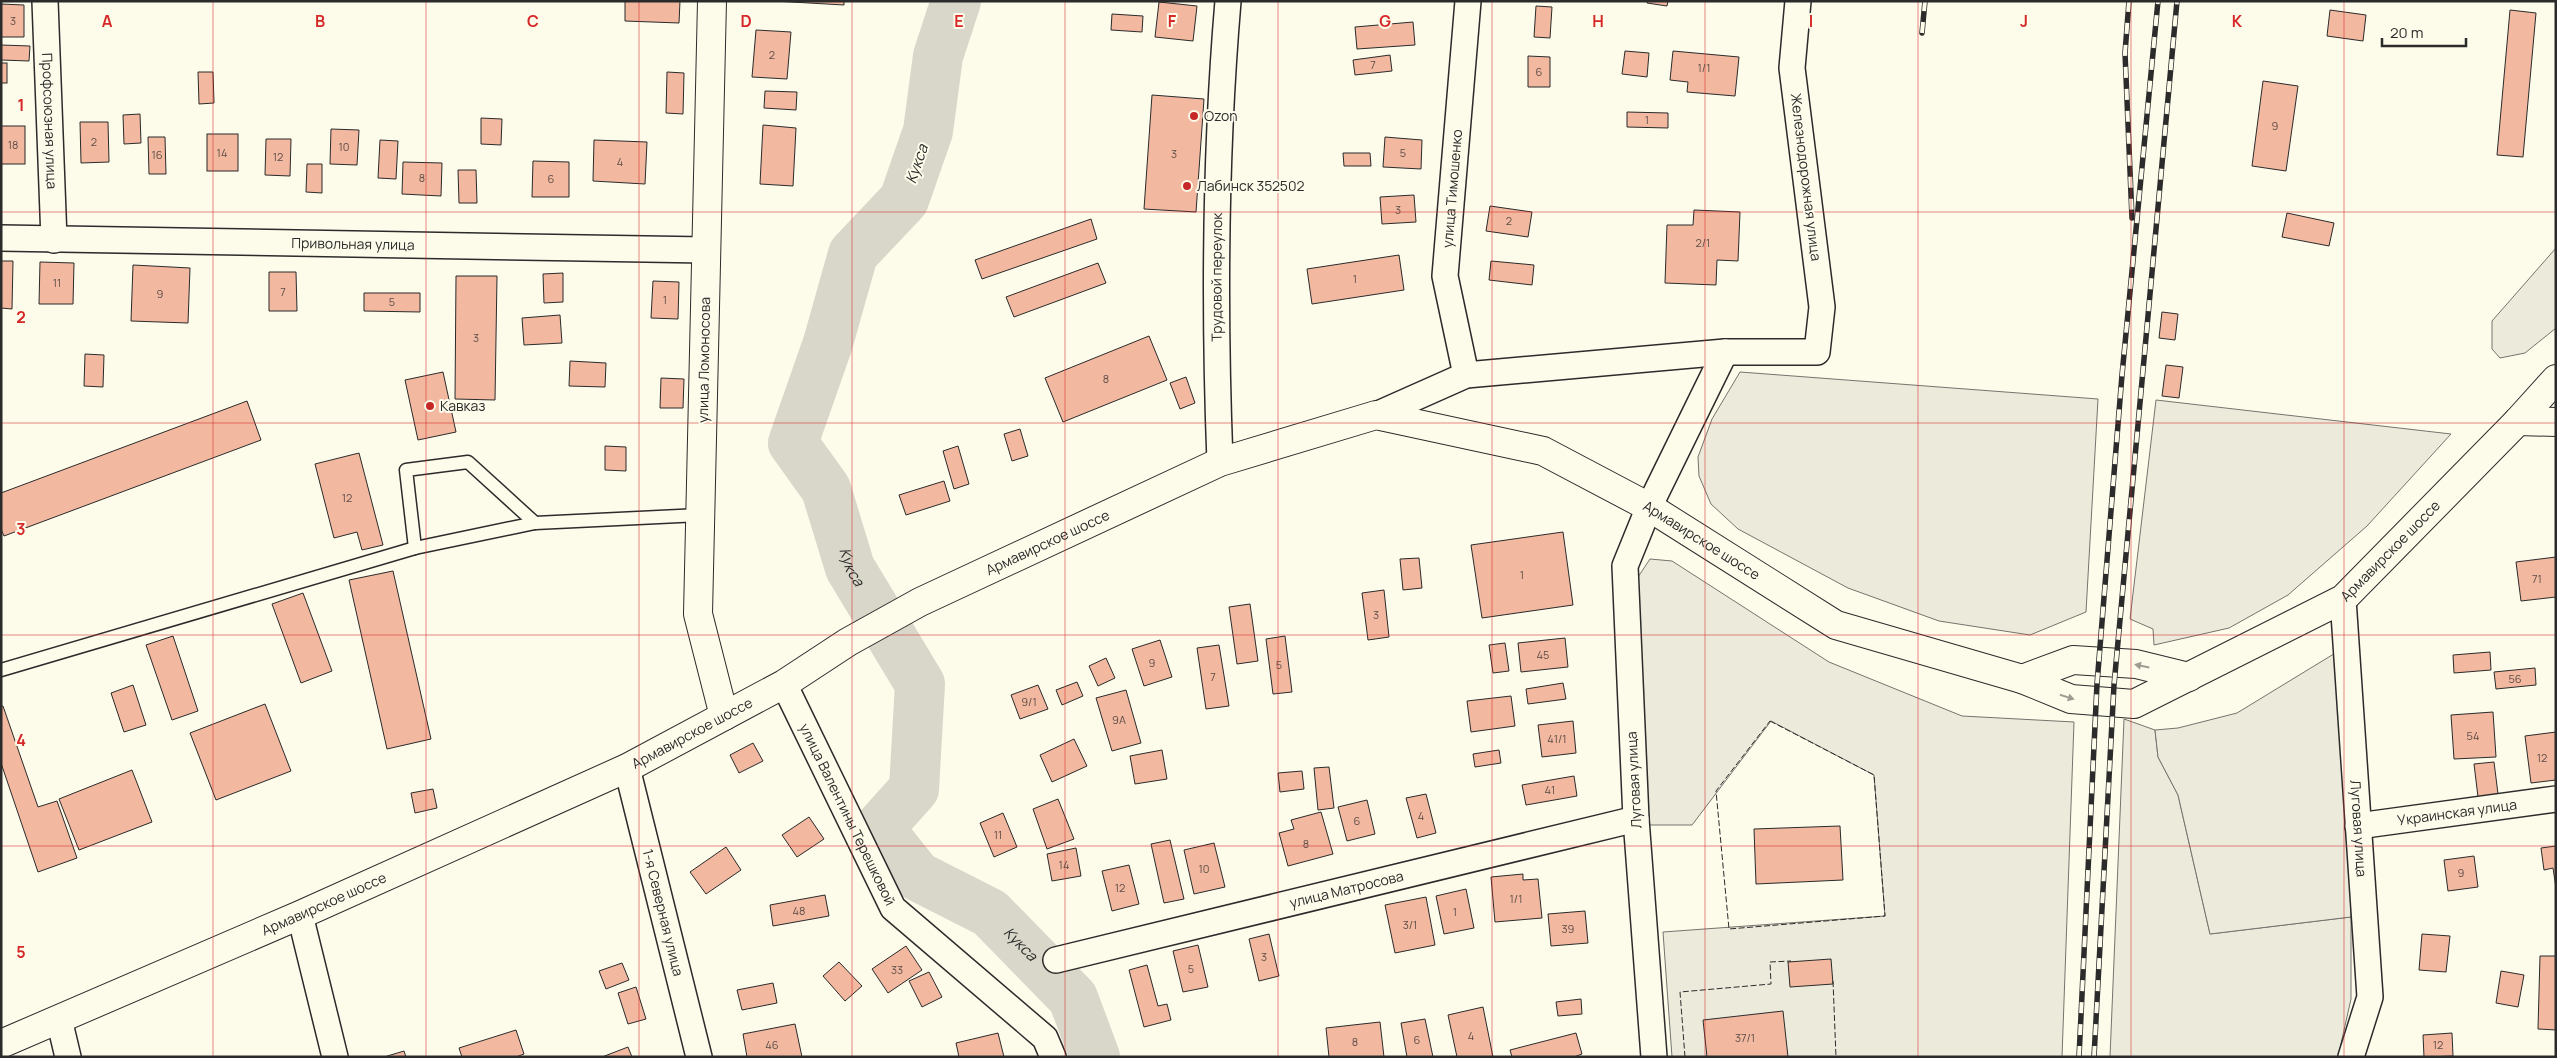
<svg xmlns="http://www.w3.org/2000/svg" width="2557" height="1058" viewBox="0 0 2557 1058" font-family="Manrope,sans-serif">
<rect width="100%" height="100%" fill="#fdfbea"/>
<!-- green -->
<g fill="#ecebdb" stroke="#74746e">
<path d="M2556 248V328L2525 353 2500 358 2492 349V321Z"/>
<path d="M1740 372 2098 399 2086 612 2030 635 1939 621 1848 588 1738 529 1711 504 1699 476 1698 457 1712 419Z"/>
<path d="M2156 400 2451 434 2367 526 2288 595 2229 628 2154 645 2153 629 2130 619Z"/>
<path d="M1650 559 1672 561 1829 662 1962 716 2074 722 2062 1057H1672L1663 932 1885 916 1874 775 1771 721 1692 825H1649L1638 577Z"/>
<path d="M2124 719 2155 730 2158 757 2178 795 2210 934 2351 917V999L2338 1057H2110Z"/>
</g>
<!-- parking -->
<path fill="#eceadb" stroke="#74746e" d="M2337 652 2348 824 2351 917 2210 934 2178 795 2158 757 2155 730 2178 728 2237 713Z"/>
<g fill="none" stroke-linecap="round" stroke-linejoin="round">
<!-- river -->
<path stroke="#d8d7c9" stroke-width="50" id="s1" d="M956 1 938 56 928 131 904 200 853 254 828 343 793 443 826 489 850 568 920 684 914 789 879 828 917 876 990 913 1073 998 1095 1057"/>
</g>
<!-- building -->
<g fill="#f2b8a0" stroke="#2b2b2b">
<path d="M625 1H680L679 23 625 21Z"/>
<path d="M774 1H844V5Z"/>
<path d="M1647 1H1668L1667 6 1647 3Z"/>
<path d="M1159 2 1197 6 1193 41 1155 37Z"/>
<path d="M1 4 24 5V37H1Z"/>
<path d="M1536 6 1552 7 1550 38 1534 37Z"/>
<path d="M2330 10 2366 15 2363 41 2327 36Z"/>
<path d="M2510 10 2536 13 2523 157 2497 155Z"/>
<path d="M1112 14 1143 16 1142 32 1111 30Z"/>
<path d="M1413 22 1415 45 1357 49 1355 27Z"/>
<path d="M756 30 791 32 787 79 752 77Z"/>
<path d="M1 45 30 46 29 61 1 60Z"/>
<path d="M1625 51 1649 53 1647 77 1622 74Z"/>
<path d="M1673 51 1739 57 1735 96 1687 92 1688 82 1670 80Z"/>
<path d="M1390 55 1392 71 1355 75 1353 60Z"/>
<path d="M1528 56 1550 57V87H1528Z"/>
<rect x="1" y="63" width="6" height="20"/>
<path d="M198 72H213L214 103 199 104Z"/>
<path d="M667 72 684 73 683 114 666 113Z"/>
<path d="M2263 81 2298 86 2286 171 2252 166Z"/>
<path d="M765 91 797 92 796 110 764 108Z"/>
<path d="M1152 95 1204 99 1196 212 1144 209Z"/>
<path d="M1627 112 1668 113V128L1627 127Z"/>
<path d="M140 114 141 143 124 144 123 115Z"/>
<path d="M481 118 502 119 501 145 481 144Z"/>
<path d="M80 122H108L109 162 81 163Z"/>
<path d="M763 125 796 128 793 186 760 184Z"/>
<rect x="1" y="126" width="24" height="38"/>
<path d="M331 129 359 130 357 165 330 164Z"/>
<rect x="207" y="134" width="31" height="37"/>
<path d="M148 137H165L166 174H149Z"/>
<path d="M1385 137 1422 140 1421 169 1383 167Z"/>
<path d="M266 139H291L290 176 265 175Z"/>
<path d="M380 140 398 141 396 179 378 178Z"/>
<path d="M594 140 647 142 645 184 593 181Z"/>
<path d="M1343 153H1370L1371 166H1344Z"/>
<path d="M533 161 569 162V197H532Z"/>
<path d="M403 162 442 163 441 196 402 194Z"/>
<path d="M307 164H322V193L306 192Z"/>
<path d="M458 170H476L477 203H459Z"/>
<path d="M1414 195 1416 222 1382 224 1380 197Z"/>
<path d="M1490 206 1532 212 1528 237 1486 231Z"/>
<path d="M1694 210 1740 212 1738 261 1717 260 1716 285 1665 283 1667 225H1693Z"/>
<path d="M2287 213 2334 223 2329 246 2282 237Z"/>
<path d="M1091 219 1097 239 982 279 975 260Z"/>
<path d="M1399 255 1404 290 1312 304 1307 269Z"/>
<path d="M1 261H13L12 309 1 308Z"/>
<path d="M1491 261 1534 265 1532 285 1489 280Z"/>
<path d="M40 262 74 263 73 304H39Z"/>
<path d="M1098 263 1106 283 1014 317 1006 297Z"/>
<path d="M133 265 190 268 188 323 131 321Z"/>
<path d="M269 272H296L297 311H269Z"/>
<path d="M563 273V302L544 303 543 274Z"/>
<path d="M456 276H497L495 400 455 399Z"/>
<path d="M653 281 679 282 678 319 651 318Z"/>
<path d="M364 293H420V312L364 311Z"/>
<path d="M2162 312 2178 314 2175 340 2159 338Z"/>
<path d="M560 315 562 343 524 345 522 318Z"/>
<path d="M1149 336 1167 380 1063 422 1045 378Z"/>
<path d="M85 354 104 355 103 387 84 386Z"/>
<path d="M570 361 606 363 605 387 569 386Z"/>
<path d="M2166 365 2183 367 2179 398 2162 396Z"/>
<path d="M443 372 456 432 418 440 405 380Z"/>
<path d="M1186 377 1195 403 1180 409 1170 383Z"/>
<path d="M661 378 684 379 683 408H660Z"/>
<path d="M247 401 261 440 4 536 1 529V493Z"/>
<path d="M1020 429 1028 456 1012 461 1004 434Z"/>
<path d="M605 446 626 447V471L605 470Z"/>
<path d="M958 446 969 484 954 489 943 451Z"/>
<path d="M359 453 383 545 362 550 357 532 334 538 315 464Z"/>
<path d="M944 481 950 501 906 515 899 495Z"/>
<path d="M1563 532 1573 605 1482 618 1471 545Z"/>
<path d="M2556 557V597L2521 601 2516 562Z"/>
<path d="M1419 558 1422 588 1403 590 1400 559Z"/>
<path d="M393 571 431 739 387 749 349 580Z"/>
<path d="M1384 590 1389 637 1368 640 1362 593Z"/>
<path d="M303 593 332 671 301 683 272 604Z"/>
<path d="M1250 604 1258 661 1237 664 1229 607Z"/>
<path d="M173 636 198 711 172 720 146 645Z"/>
<path d="M1285 636 1292 692 1273 694 1266 639Z"/>
<path d="M1565 638 1568 667 1521 672 1518 643Z"/>
<path d="M1160 640 1172 677 1144 686 1132 649Z"/>
<path d="M1505 643 1509 671 1493 673 1489 645Z"/>
<path d="M1219 645 1229 706 1206 709 1197 648Z"/>
<path d="M2490 652 2491 670 2454 673 2453 655Z"/>
<path d="M1106 658 1115 678 1098 686 1089 666Z"/>
<path d="M2535 668 2536 685 2496 689 2494 672Z"/>
<path d="M1077 682 1083 696 1062 705 1056 690Z"/>
<path d="M1563 683 1566 699 1528 704 1526 689Z"/>
<path d="M133 685 146 725 124 732 111 693Z"/>
<path d="M1038 685 1048 709 1020 719 1011 695Z"/>
<path d="M1126 690 1141 743 1112 751 1096 698Z"/>
<path d="M1511 696 1515 726 1471 732 1467 701Z"/>
<path d="M265 704 291 771 216 800 190 733Z"/>
<path d="M1 706H3L38 807 57 801 77 858 38 872 1 763Z"/>
<path d="M2493 712 2496 757 2454 759 2451 715Z"/>
<path d="M1573 721 1576 753 1542 757 1538 725Z"/>
<path d="M2556 732V780L2531 783 2525 736Z"/>
<path d="M1074 739 1087 766 1052 782 1040 755Z"/>
<path d="M753 743 763 761 739 773 730 755Z"/>
<path d="M1162 750 1167 779 1135 784 1130 756Z"/>
<path d="M1499 750 1501 763 1475 767 1473 754Z"/>
<path d="M2494 762 2498 794 2478 797 2474 764Z"/>
<path d="M1329 767 1334 808 1318 810 1314 768Z"/>
<path d="M132 770 152 822 79 850 59 799Z"/>
<path d="M1302 771 1304 789 1280 792 1278 773Z"/>
<path d="M1574 776 1577 796 1526 805 1522 785Z"/>
<path d="M433 789 437 808 415 813 411 793Z"/>
<path d="M1426 794 1436 833 1417 838 1406 798Z"/>
<path d="M1058 799 1074 839 1047 849 1033 809Z"/>
<path d="M1367 800 1375 834 1347 841 1338 807Z"/>
<path d="M1321 812 1333 854 1288 866 1279 833 1294 829 1291 820Z"/>
<path d="M1003 813 1017 847 994 857 980 823Z"/>
<path d="M809 817 824 839 797 857 782 835Z"/>
<path d="M1840 826 1843 880 1756 884 1754 829Z"/>
<path d="M1170 840 1184 899 1164 903 1151 844Z"/>
<path d="M1214 843 1225 887 1194 894 1184 850Z"/>
<path d="M2556 846V888L2553 868 2544 870 2541 848Z"/>
<path d="M726 847 741 870 706 894 690 872Z"/>
<path d="M1076 848 1081 876 1052 881 1047 854Z"/>
<path d="M2474 856 2478 887 2448 891 2444 860Z"/>
<path d="M1129 865 1139 904 1112 911 1102 871Z"/>
<path d="M1523 874V880L1538 879 1542 918 1495 922 1491 877Z"/>
<path d="M1466 889 1474 928 1444 934 1436 896Z"/>
<path d="M825 895 829 916 773 926 770 905Z"/>
<path d="M1426 897 1435 945 1395 953 1385 905Z"/>
<path d="M1585 911 1588 943 1551 946 1548 914Z"/>
<path d="M1269 934 1279 976 1259 981 1249 939Z"/>
<path d="M2422 934 2450 936 2446 972 2419 970Z"/>
<path d="M1198 945 1208 987 1183 992 1173 951Z"/>
<path d="M906 946 922 970 888 993 872 969Z"/>
<path d="M2540 956H2556V1030L2538 1029Z"/>
<path d="M1831 959 1833 984 1790 987 1788 962Z"/>
<path d="M839 962 862 986 845 1001 823 976Z"/>
<path d="M622 963 629 980 606 989 599 971Z"/>
<path d="M1147 965 1158 1006 1167 1004 1171 1020 1144 1027 1129 970Z"/>
<path d="M2501 971 2524 975 2518 1007 2496 1003Z"/>
<path d="M929 972 942 997 922 1007 909 981Z"/>
<path d="M773 983 777 1003 742 1010 737 990Z"/>
<path d="M636 987 646 1019 628 1024 618 993Z"/>
<path d="M1581 999 1582 1014 1558 1016 1556 1002Z"/>
<path d="M1483 1007 1493 1057H1457L1448 1015Z"/>
<path d="M1783 1011 1788 1057H1707L1703 1020Z"/>
<path d="M1425 1019 1433 1057H1407L1401 1023Z"/>
<path d="M1380 1022 1384 1057H1329L1326 1028Z"/>
<path d="M795 1024 802 1057H747L743 1034Z"/>
<path d="M516 1030 524 1054 516 1057H462L459 1048Z"/>
<path d="M998 1033 1004 1057H959L956 1043Z"/>
<path d="M1576 1033 1582 1054 1574 1057H1512L1510 1050Z"/>
<path d="M2452 1033 2453 1056 2424 1057 2423 1035Z"/>
<path d="M628 1047 632 1057H602Z"/>
<path d="M404 1051 406 1057H384Z"/>
</g>
<g fill="none" stroke-linecap="round" stroke-linejoin="round">
<defs>
<g id="service">
<path d="M415 548 406 470 468 462 535 523"/>
<path d="M1 670 415 548 535 523 700 515"/>
</g>
<g id="minor">
<path id="s2" d="M45 1 54 240"/>
<path id="s3" d="M1 238 706 250"/>
<path id="s4" d="M1466 375 1445 276 1468 1"/>
<path d="M1376 415 1466 375 1725 352H1817L1822 307 1792 68 1798 1"/>
<path id="s5" d="M1220 462C1214 309 1215 154 1228 1"/>
<path id="s6" d="M2343 599 2370 997 2351 1057"/>
<path id="s7" d="M784 684 893 908 1045 1038 1053 1057"/>
<path id="s8" d="M627 768 699 1057"/>
<path id="s9" d="M2358 826 2556 799"/>
<path d="M300 915 335 1057"/>
<path id="s10" d="M1056 960 1636 819"/>
<path d="M59 1019 68 1057"/>
<path d="M1654 1057 1636 819 1625 566 1649 507 1725 352"/>
</g>
<g id="tertiary">
<path d="M712 1 698 614 724 716"/>
<path d="M2518 421 2556 422"/>
</g>
<g id="secondary">
<path d="M2022 679 2073 660 2136 664 2189 677"/>
<path id="s11" d="M1 1044 300 915 627 768 784 684 848 642 920 602 1220 462 1376 415 1543 451 1649 507 1836 625 2022 679 2071 699 2134 704 2343 599 2518 421 2556 379"/>
</g>
</defs>
<!-- service casing -->
<use href="#service" stroke="#2b2b2b" stroke-width="15"/>
<!-- minor casing -->
<use href="#minor" stroke="#2b2b2b" stroke-width="28"/>
<!-- tertiary casing -->
<use href="#tertiary" stroke="#2b2b2b" stroke-width="30"/>
<!-- secondary casing -->
<use href="#secondary" stroke="#2b2b2b" stroke-width="30"/>
<!-- service -->
<use href="#service" stroke="#fdfbea" stroke-width="12"/>
<!-- minor -->
<use href="#minor" stroke="#fdfbea" stroke-width="25"/>
<!-- tertiary -->
<use href="#tertiary" stroke="#fdfbea" stroke-width="28"/>
<!-- secondary -->
<use href="#secondary" stroke="#fdfbea" stroke-width="28"/>
<defs>
<g id="rail">
<path d="M2129 1 2125 53 2132 218"/>
<path d="M1922 33 1925 1"/>
<path d="M2079 1057 2097 684 2122 375 2158 1"/>
<path d="M2094 1057 2114 685 2177 1"/>
</g>
</defs>
<!-- rail casing -->
<use href="#rail" stroke="#2b2b2b" stroke-width="5.5"/>
<!-- rail -->
<use href="#rail" stroke="#fdfbea" stroke-width="4" stroke-dasharray="11" stroke-linecap="butt"/>
<!-- fence -->
<g stroke="#2b2b2b" stroke-width="1" stroke-dasharray="6 2.5" stroke-linecap="butt">
<path d="M1770 721 1874 775 1885 916 1729 929 1716 791Z"/>
<path d="M1833 981 1836 1057"/>
<path d="M1685 1057 1680 992 1771 984 1770 962 1791 961"/>
</g>
</g>
<!-- one-way arrows -->
<defs><path id="oneway-solid" d="M-6-.8H1V-3.2L6.5 0L1 3.2V.8H-6Z" transform="scale(1.25)"/></defs>
<g fill="#9e9d94">
<use href="#oneway-solid" transform="translate(2142 666) rotate(-168)"/>
<use href="#oneway-solid" transform="translate(2067 697) rotate(18)"/>
</g>
<!-- grid -->
<path fill="none" stroke="#d62828" stroke-width="1" stroke-opacity="0.55" d="M213 1V1057M426 1V1057M639 1V1057M852 1V1057M1065 1V1057M1278 1V1057M1492 1V1057M1705 1V1057M1918 1V1057M2131 1V1057M2344 1V1057M1 212H2556M1 423H2556M1 635H2556M1 846H2556"/>
<!-- markers -->
<g fill="#c62828" stroke="#fdfbea" stroke-width="2">
<circle cx="1194" cy="116" r="5"/>
<circle cx="1187" cy="186" r="5"/>
<circle cx="430" cy="406" r="5"/>
</g>
<g text-anchor="middle" stroke-width="4" stroke-linejoin="round" paint-order="stroke">
<!-- number labels -->
<g font-size="11" fill="#5d4e48">
<text x="13" y="25">3</text>
<text x="772" y="59">2</text>
<text x="1373" y="69">7</text>
<text x="1704" y="72">1/1</text>
<text x="1539" y="76">6</text>
<text x="1647" y="124">1</text>
<text x="2275" y="130">9</text>
<text x="94" y="146">2</text>
<text x="13" y="149">18</text>
<text x="344" y="151">10</text>
<text x="222" y="157">14</text>
<text x="1403" y="157">5</text>
<text x="1174" y="158">3</text>
<text x="157" y="159">16</text>
<text x="278" y="161">12</text>
<text x="620" y="166">4</text>
<text x="422" y="182">8</text>
<text x="551" y="183">6</text>
<text x="1398" y="214">3</text>
<text x="1509" y="225">2</text>
<text x="1703" y="247">2/1</text>
<text x="1355" y="283">1</text>
<text x="57" y="287">11</text>
<text x="283" y="296">7</text>
<text x="160" y="298">9</text>
<text x="665" y="304">1</text>
<text x="392" y="306">5</text>
<text x="476" y="342">3</text>
<text x="1106" y="383">8</text>
<text x="347" y="502">12</text>
<text x="1522" y="579">1</text>
<text x="2537" y="583">71</text>
<text x="1376" y="619">3</text>
<text x="1543" y="659">45</text>
<text x="1152" y="667">9</text>
<text x="1279" y="669">5</text>
<text x="1213" y="681">7</text>
<text x="2515" y="683">56</text>
<text x="1029" y="706">9/1</text>
<text x="1119" y="724">9А</text>
<text x="2473" y="740">54</text>
<text x="1557" y="743">41/1</text>
<text x="2542" y="762">12</text>
<text x="1550" y="794">41</text>
<text x="1421" y="820">4</text>
<text x="1357" y="825">6</text>
<text x="998" y="839">11</text>
<text x="1306" y="848">8</text>
<text x="1064" y="869">14</text>
<text x="1204" y="873">10</text>
<text x="2461" y="877">9</text>
<text x="1120" y="892">12</text>
<text x="1516" y="903">1/1</text>
<text x="799" y="915">48</text>
<text x="1455" y="916">1</text>
<text x="1410" y="929">3/1</text>
<text x="1568" y="933">39</text>
<text x="1264" y="961">3</text>
<text x="1191" y="973">5</text>
<text x="897" y="974">33</text>
<text x="1471" y="1040">4</text>
<text x="1745" y="1042">37/1</text>
<text x="1417" y="1044">6</text>
<text x="1355" y="1046">8</text>
<text x="772" y="1049">46</text>
<text x="2438" y="1049">12</text>
</g>
<!-- poi labels -->
<g font-size="14" fill="#2b2b2b" stroke="#fdfbea" text-anchor="start">
<text x="1204" y="121">Ozon</text>
<text x="1197" y="191">Лабинск 352502</text>
<text x="440" y="411">Кавказ</text>
</g>
<!-- street labels -->
<g font-size="14" fill="#2b2b2b" stroke="#fdfbea">
<text dy="5" stroke="none"><textPath href="#s2" startOffset="120">Профсоюзная улица</textPath></text>
<text transform="translate(1806 177) rotate(83)" y="5">Железнодорожная улица</text>
<text dy="5" stroke="none"><textPath href="#s4" startOffset="189">улица Тимошенко</textPath></text>
<text dy="5" stroke="none"><textPath href="#s3" startOffset="352">Привольная улица</textPath></text>
<text dy="5" stroke="none"><textPath href="#s5" startOffset="185">Трудовой переулок</textPath></text>
<text transform="translate(704 360) rotate(-89)" y="5">улица Ломоносова</text>
<text dy="5" stroke="none"><textPath href="#s11" startOffset="1868">Армавирское шоссе</textPath></text>
<text dy="5" stroke="none"><textPath href="#s11" startOffset="1162">Армавирское шоссе</textPath></text>
<text dy="5" stroke="none"><textPath href="#s11" startOffset="2638">Армавирское шоссе</textPath></text>
<text dy="5" stroke="none"><textPath href="#s11" startOffset="758">Армавирское шоссе</textPath></text>
<text transform="translate(1634 780) rotate(-93)" y="5">Луговая улица</text>
<text dy="5" stroke="none"><textPath href="#s9" startOffset="100">Украинская улица</textPath></text>
<text dy="5" stroke="none"><textPath href="#s7" startOffset="145">улица Валентины Терешковой</textPath></text>
<text dy="5" stroke="none"><textPath href="#s6" startOffset="230">Луговая улица</textPath></text>
<text dy="5" stroke="none"><textPath href="#s10" startOffset="299">улица Матросова</textPath></text>
<text dy="5" stroke="none"><textPath href="#s11" startOffset="352">Армавирское шоссе</textPath></text>
<text dy="5" stroke="none"><textPath href="#s8" startOffset="149">1-я Северная улица</textPath></text>
</g>
<!-- water labels -->
<g font-size="15" font-style="italic" fill="#2b2b2b" stroke="#fdfbea">
<text transform="translate(917 164) rotate(-71)" y="5">Кукса</text>
<text dy="5" stroke="none"><textPath href="#s1" startOffset="618">Кукса</textPath></text>
<text dy="5" stroke="none"><textPath href="#s1" startOffset="1098">Кукса</textPath></text>
</g>
</g>
<g font-size="16" text-anchor="middle" font-weight="bold" fill="#d62828" stroke="#fdfbea" stroke-width="4" stroke-linejoin="round" paint-order="stroke">
<text x="107" y="27">A</text>
<text x="320" y="27">B</text>
<text x="533" y="27">C</text>
<text x="746" y="27">D</text>
<text x="959" y="27">E</text>
<text x="1172" y="27">F</text>
<text x="1385" y="27">G</text>
<text x="1598" y="27">H</text>
<text x="1811" y="27">I</text>
<text x="2024" y="27">J</text>
<text x="2237" y="27">K</text>
<text x="21" y="111">1</text>
<text x="21" y="323">2</text>
<text x="21" y="535">3</text>
<text x="21" y="746">4</text>
<text x="21" y="958">5</text>
</g>
<!-- border -->
<rect width="2557" height="1058" fill="none" stroke="#2b2b2b" stroke-width="5"/>
<!-- scale -->
<path d="M2382 38v8h84v-8" fill="none" stroke="#2b2b2b" stroke-width="2.5"/>
<text x="2390" y="38" font-size="15" fill="#2b2b2b" stroke="#fdfbea" stroke-width="4" paint-order="stroke">20 m</text>
</svg>
